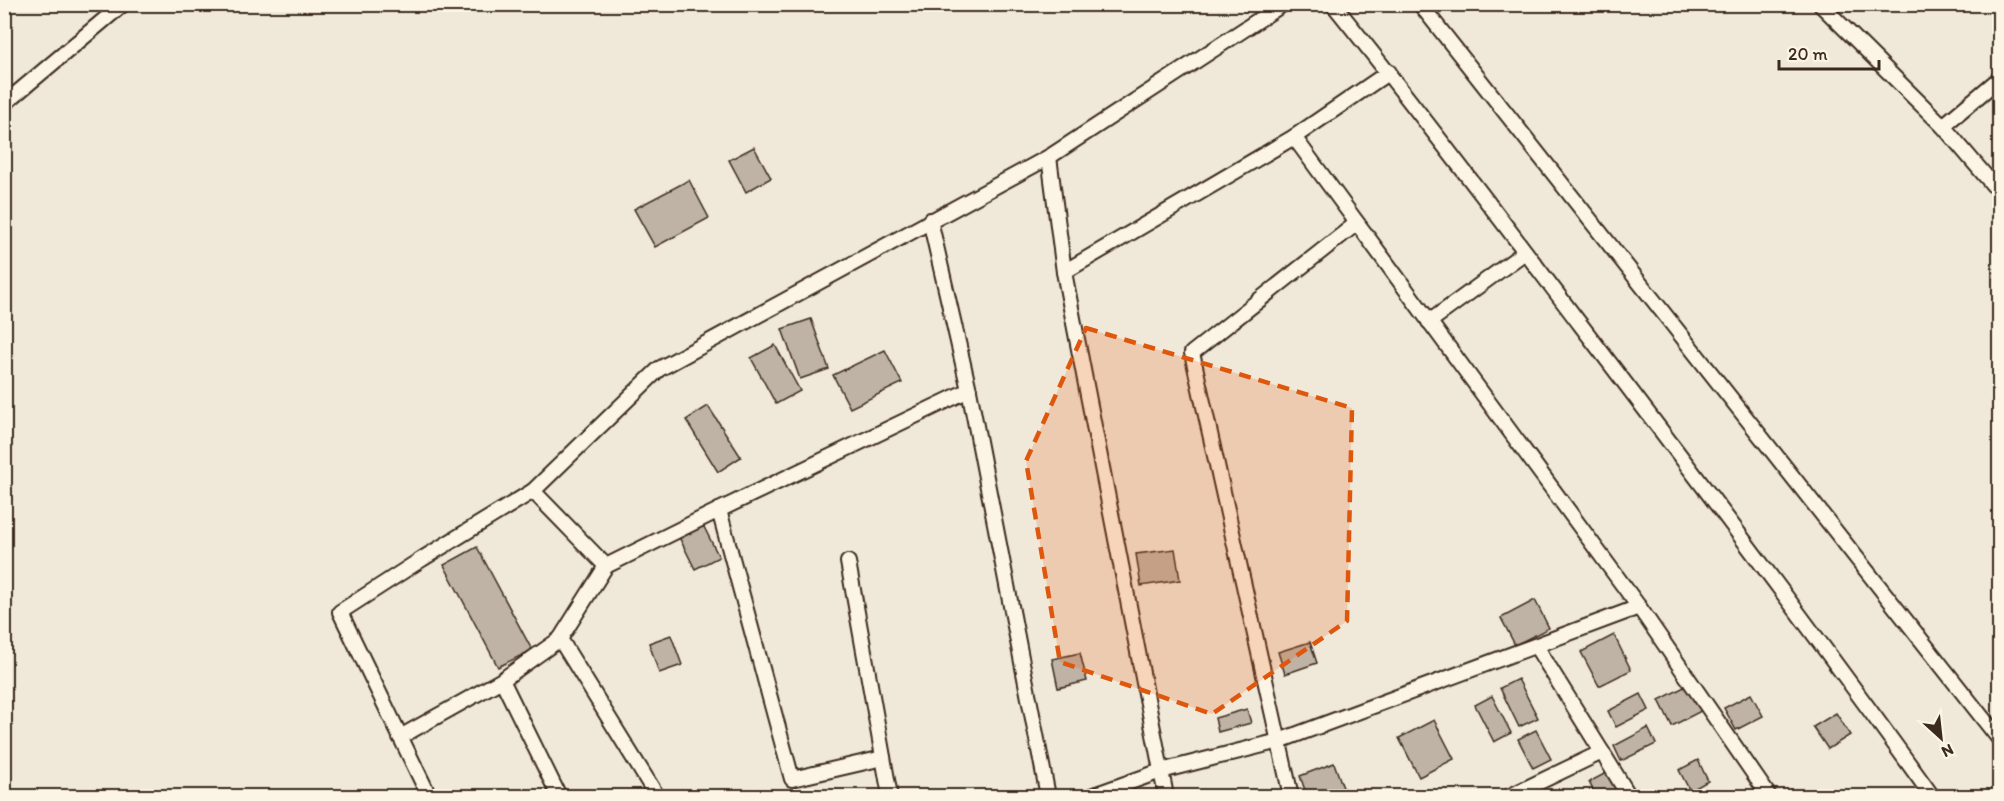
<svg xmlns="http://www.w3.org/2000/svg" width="2004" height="801" viewBox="0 0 2004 801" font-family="Itim,sans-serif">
<rect width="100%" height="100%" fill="#f0e9d9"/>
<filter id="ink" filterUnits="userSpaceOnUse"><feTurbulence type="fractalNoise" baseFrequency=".0167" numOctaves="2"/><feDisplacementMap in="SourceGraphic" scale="12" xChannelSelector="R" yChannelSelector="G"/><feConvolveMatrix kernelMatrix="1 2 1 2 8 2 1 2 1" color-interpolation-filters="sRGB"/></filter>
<g filter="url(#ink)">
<!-- building -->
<g fill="#beb3a4" stroke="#3b2a1e" stroke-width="1.5">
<path d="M754 147 771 178 746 192 729 160Z"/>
<path d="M689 180 709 218 655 247 634 209Z"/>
<path d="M811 319 829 369 800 379 782 329Z"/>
<path d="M775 345 800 391 776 404 751 358Z"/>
<path d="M885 350 902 383 850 408 833 375Z"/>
<path d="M708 406 741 457 718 472 686 420Z"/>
<path d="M702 523 719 557 695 569 678 535Z"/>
<path d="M477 547 532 650 498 667 444 565Z"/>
<path d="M1175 549 1180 580 1141 586 1136 554Z"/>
<path d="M1535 600 1549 628 1515 645 1501 618Z"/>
<path d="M671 635 682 665 659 673 649 643Z"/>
<path d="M1614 635 1631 670 1599 686 1581 652Z"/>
<path d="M1310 642 1317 663 1285 674 1278 652Z"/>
<path d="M1080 653 1087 681 1058 688 1052 659Z"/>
<path d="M1518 679 1538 718 1519 727 1500 688Z"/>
<path d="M1688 685 1701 711 1672 726 1659 700Z"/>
<path d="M1641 694 1649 710 1616 727 1608 711Z"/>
<path d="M1751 694 1763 716 1736 730 1724 708Z"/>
<path d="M1492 696 1511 733 1494 742 1475 705Z"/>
<path d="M1247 709 1251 723 1218 732 1215 718Z"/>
<path d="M1836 713 1850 735 1828 749 1813 727Z"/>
<path d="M1434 720 1454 759 1419 777 1399 738Z"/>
<path d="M1648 728 1656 744 1621 761 1614 746Z"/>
<path d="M1536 730 1551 759 1533 768 1518 739Z"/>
<path d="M1698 760 1708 781 1690 791 1679 770Z"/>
<path d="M1334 763 1346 796H1307L1300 776Z"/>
<path d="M1608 772 1620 796H1596L1589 782Z"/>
<path d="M516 791 519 796H505Z"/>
</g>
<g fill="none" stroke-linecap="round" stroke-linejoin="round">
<defs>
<g id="lane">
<path d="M1333 4C1418 109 1499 217 1580 324 1699 480 1817 636 1932 796"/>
<path d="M1420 4 2000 740"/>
<path d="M1820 4 1943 126 2000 193"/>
<path d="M4 104 123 4"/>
<path d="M1943 126 2000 78"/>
<path d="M1294 137 1639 607 1769 796"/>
<path d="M1049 157 1064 272 1166 796"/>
<path d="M930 220 969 390 1048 796"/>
<path d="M1064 272 1294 137 1389 72"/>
<path d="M1429 322 1525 252"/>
<path d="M719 510 969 390"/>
<path d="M848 562 890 796"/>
<path d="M606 566 719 510 792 779 883 758"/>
<path d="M502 680 559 796"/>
<path d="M400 737 502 680 560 639"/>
<path d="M1602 752 1629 796"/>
<path d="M429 796 340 612 422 559 533 491"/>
<path d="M657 796 560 639 606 566 533 491 659 369 1049 157 1283 4"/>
<path d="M1091 796 1161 771 1279 741 1639 607"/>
<path d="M1291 796 1192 353 1357 223"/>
<path d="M1510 796 1602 752 1536 646"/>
</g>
</defs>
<!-- lane casing -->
<use href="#lane" stroke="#3b2a1e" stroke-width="18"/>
<!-- lane -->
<use href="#lane" stroke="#fcf5e5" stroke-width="14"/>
</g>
</g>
<!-- marked area -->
<path fill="#df570d" fill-opacity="0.2" stroke="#df570d" stroke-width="4.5" stroke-dasharray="12 8" stroke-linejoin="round" d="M1086 328 1352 408 1347 621 1212 714 1060 662 1026 461Z"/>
<!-- margin -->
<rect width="2004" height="801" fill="none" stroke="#fcf5e5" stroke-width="24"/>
<rect x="12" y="12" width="1980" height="777" fill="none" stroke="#3b2a1e" stroke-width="2" filter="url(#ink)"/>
<!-- north arrow -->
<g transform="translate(1941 738) rotate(153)" stroke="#fcf5e5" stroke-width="4.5" paint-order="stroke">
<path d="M0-4.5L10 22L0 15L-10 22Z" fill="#3b2a1e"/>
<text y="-9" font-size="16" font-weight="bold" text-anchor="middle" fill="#3b2a1e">N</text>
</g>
<!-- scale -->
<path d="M1779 60v9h100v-9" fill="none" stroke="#3b2a1e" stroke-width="3"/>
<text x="1788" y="60" font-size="18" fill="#3b2a1e" stroke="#fcf5e5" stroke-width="4.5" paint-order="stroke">20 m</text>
</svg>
